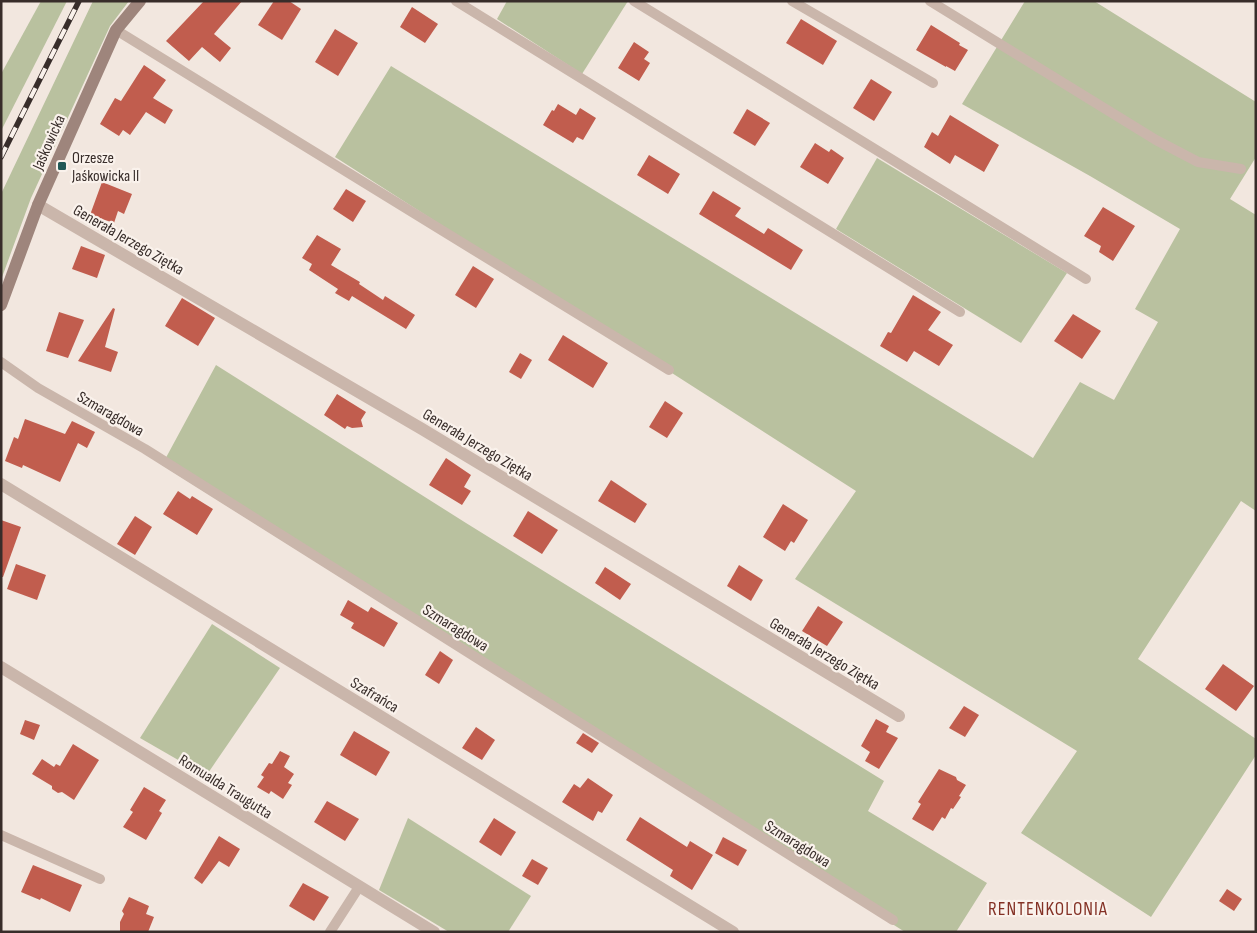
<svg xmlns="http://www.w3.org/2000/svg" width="1257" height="933" viewBox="0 0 1257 933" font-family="'Sofia Sans Condensed',sans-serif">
<rect width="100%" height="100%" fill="#f2e7df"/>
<!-- green -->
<g fill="#b9c19f">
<path d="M41 1H67L1 131V74Z"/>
<path d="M93 1H129L110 26 31 198 1 280V194Z"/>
<path d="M507 1H628L582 74 497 19Z"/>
<path d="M1025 1H1094L1256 102V157L1230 199 1256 215V511L1241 501 1138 659 1256 739V755L1151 917 1021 833 1077 751 795 579 856 491 335 157 391 66 1033 458 1080 382 1114 400 1158 322 1135 309 1180 229 1090 176 962 104Z"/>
<path d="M877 158 1067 273 1021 343 836 229Z"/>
<path d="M216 365 466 523 884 781 868 811 987 883 956 932H905L162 465Z"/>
<path d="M212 624 280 668 206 776 140 738Z"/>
<path d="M408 818 531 896 508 932H449L379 890Z"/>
</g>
<!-- building -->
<g fill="#c15d4e">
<path d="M204 1H242L214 34 231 48 220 62 202 47 189 61 166 41Z"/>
<path d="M274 1H289L301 9 282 40 258 25Z"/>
<path d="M412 7 438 24 425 43 400 27Z"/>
<path d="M801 19 837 41 823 65 786 43Z"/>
<path d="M931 25 960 43 959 45 968 50 955 71 946 66V67L916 50Z"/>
<path d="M335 29 358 43 338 76 315 62Z"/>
<path d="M634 42 649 52 644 59 650 63 639 81 618 68Z"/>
<path d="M144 65 166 80 153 98 173 110 165 124 146 112 130 135 123 130 119 136 100 124 115 98 121 101Z"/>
<path d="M871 79 892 92 874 121 853 108Z"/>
<path d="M558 104 576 115 580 108 596 118 583 140 577 137 573 143 543 125 552 110 554 111Z"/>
<path d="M747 109 770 123 755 146 733 133Z"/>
<path d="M950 115 999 145 984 172 955 155 950 164 924 147 932 132 938 136Z"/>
<path d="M815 143 829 152 831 149 844 158 828 184 800 167Z"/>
<path d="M649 155 680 174 668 194 637 175Z"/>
<path d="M102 182 132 194 124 214 118 211 114 223 90 215Z"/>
<path d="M346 189 366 201 353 222 333 209Z"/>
<path d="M713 191 741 208 735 216 764 234 768 228 803 250 791 270 699 214Z"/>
<path d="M1103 207 1135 226 1113 261 1099 252 1101 246 1084 236Z"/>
<path d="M317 235 341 249 331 265 360 282 359 284 383 300 385 296 415 315 406 329 352 296 349 301 335 293 338 289 309 270 312 264 302 258Z"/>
<path d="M81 246 105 255 97 278 72 269Z"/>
<path d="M473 266 494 279 476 308 455 295Z"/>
<path d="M913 295 941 312 928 330 953 345 939 366 914 351 907 362 880 346 888 332 891 333Z"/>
<path d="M182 298 215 318 198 346 165 326Z"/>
<path d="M113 308 115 309 105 347 118 352 111 372 78 361Z"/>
<path d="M59 312 84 320 68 358 46 351Z"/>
<path d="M1073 314 1101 331 1082 359 1054 341Z"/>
<path d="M563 335 608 363 593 388 548 360Z"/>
<path d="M520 353 532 360 521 379 509 372Z"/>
<path d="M337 394 366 412 361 420 363 427 352 428 347 426 345 429 324 415Z"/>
<path d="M665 401 683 413 667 438 649 427Z"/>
<path d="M25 419 65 434 72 421 95 432 87 448 78 443 60 482 23 465 22 468 5 461 14 437 18 439Z"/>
<path d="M446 458 471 475 464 487 471 491 462 505 429 485Z"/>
<path d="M611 480 647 504 635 523 598 501Z"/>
<path d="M178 491 190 499 192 496 213 509 197 535 163 514Z"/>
<path d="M783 504 808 520 794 543 791 541 785 551 763 537Z"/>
<path d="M528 511 558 530 542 554 513 536Z"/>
<path d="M135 516 152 527 135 555 117 544Z"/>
<path d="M1 520 21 527 3 577H1Z"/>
<path d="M16 564 46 575 37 600 7 589Z"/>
<path d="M739 565 763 580 751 601 727 586Z"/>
<path d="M605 567 631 584 620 600 595 583Z"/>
<path d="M348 600 368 612 371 607 398 623 384 647 351 628 354 623 340 615Z"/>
<path d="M818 606 843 622 827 646 802 631Z"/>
<path d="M440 651 453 660 439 684 425 675Z"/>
<path d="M1223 664 1254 686 1236 711 1205 689Z"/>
<path d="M964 706 979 715 965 737 949 728Z"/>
<path d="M876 719 889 726 886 732 898 738 879 769 865 761 870 752 861 746Z"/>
<path d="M25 720 40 725 34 740 20 734Z"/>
<path d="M476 727 495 740 482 760 462 748Z"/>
<path d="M354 731 390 752 376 776 340 755Z"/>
<path d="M583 733 599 743 592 753 576 743Z"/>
<path d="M73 744 99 760 74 800 62 792 58 793 52 789V786L32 774 42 759 54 767 56 764 60 766Z"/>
<path d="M280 751 290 756 284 767 294 774 288 783 292 785 283 799 271 791 269 794 257 787 264 777 261 775 269 763 272 764Z"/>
<path d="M939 769 956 777 957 780 966 785 959 796 961 797 953 809 951 808 945 819 942 817 933 831 912 819 921 804 918 802Z"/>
<path d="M588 778 613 795 602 813 598 811 593 821 562 802 574 784 580 788Z"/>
<path d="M144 787 166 800 159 811 162 813 146 840 123 827 133 812 130 810Z"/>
<path d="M327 801 359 819 345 841 314 822Z"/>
<path d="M640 817 687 847 690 841 713 855 692 890 670 876 673 870 626 840Z"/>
<path d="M494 818 516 832 501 856 479 842Z"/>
<path d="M219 836 240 849 229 867 219 861 202 884 194 878Z"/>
<path d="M723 837 747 850 738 866 715 853Z"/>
<path d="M532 859 548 868 538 885 522 876Z"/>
<path d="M33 865 82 885 70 912 41 898 40 900 21 892Z"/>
<path d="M303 883 329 897 314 921 289 906Z"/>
<path d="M1227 889 1242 899 1234 911 1219 901Z"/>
<path d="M129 897 149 906 146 914 154 917 148 932H120V922L124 914 122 911Z"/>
</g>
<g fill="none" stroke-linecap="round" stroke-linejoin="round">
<!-- lane -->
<g stroke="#cab6ab" stroke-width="10">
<path d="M456 1 960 312"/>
<path d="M634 1 1086 279"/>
<path d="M792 1 933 83"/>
<path d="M930 1 1156 140 1198 162 1241 169"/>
<path d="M116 30 669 370"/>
<path d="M1 362 38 388 145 449 893 920"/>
<path d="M1 835 100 879"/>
<path d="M330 932 359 887"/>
</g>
<!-- street -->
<g stroke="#cab6ab" stroke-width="12">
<path d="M38 205 422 429 899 716"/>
<path d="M1 484 733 932"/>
<path d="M1 667 434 932"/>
</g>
<!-- secondary -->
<path stroke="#9e857c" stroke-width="12" d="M1 305 38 205 116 30 140 1"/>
<defs>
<path id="rail" d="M1 157 79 1"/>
</defs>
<!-- rail casing -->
<use href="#rail" stroke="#382d2a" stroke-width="5.5"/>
<!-- rail -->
<use href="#rail" stroke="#faf2ec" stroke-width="4" stroke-dasharray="11" stroke-linecap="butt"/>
</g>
<!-- markers -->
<rect fill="#215856" stroke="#faf2ec" stroke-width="2" x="57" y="161" width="10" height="10" rx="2.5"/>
<g text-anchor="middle" stroke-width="4.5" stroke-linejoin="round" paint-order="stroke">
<!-- street labels -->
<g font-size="16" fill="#382d2a" stroke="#faf2ec">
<text transform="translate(48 142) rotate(-66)" y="6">Jaśkowicka</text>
<text transform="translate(129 239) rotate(30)" y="6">Generała Jerzego Ziętka</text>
<text transform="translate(111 413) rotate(30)" y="6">Szmaragdowa</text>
<text transform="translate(478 444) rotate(31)" y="6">Generała Jerzego Ziętka</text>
<text transform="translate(456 627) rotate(32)" y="6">Szmaragdowa</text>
<text transform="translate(825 653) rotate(31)" y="6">Generała Jerzego Ziętka</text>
<text transform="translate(375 694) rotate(31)" y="6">Szafrańca</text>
<text transform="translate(226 786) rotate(32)" y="6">Romualda Traugutta</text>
<text transform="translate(798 843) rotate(32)" y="6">Szmaragdowa</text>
</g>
<!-- poi labels -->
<g font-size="16" fill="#382d2a" stroke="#faf2ec" text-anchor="start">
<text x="72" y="163">Orzesze<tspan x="72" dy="18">Jaśkowicka II</tspan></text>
</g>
<!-- quarter labels -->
<g font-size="19" letter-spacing="1" fill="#843226" stroke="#faf2ec">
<text x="1048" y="915">RENTENKOLONIA</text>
</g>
</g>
<!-- border -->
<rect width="1257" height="933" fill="none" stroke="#382d2a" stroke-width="5"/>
</svg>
